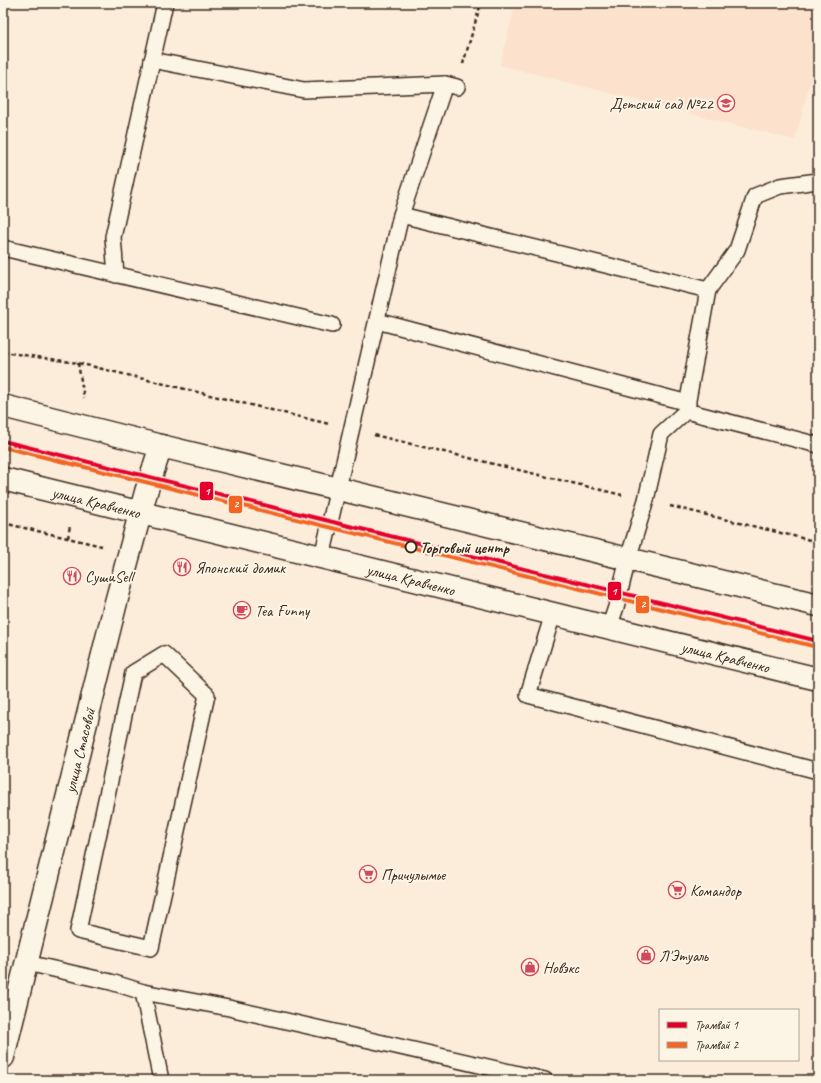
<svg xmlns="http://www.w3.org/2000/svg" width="821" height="1083" viewBox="0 0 821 1083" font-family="Caveat,sans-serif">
<rect width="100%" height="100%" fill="#fcecda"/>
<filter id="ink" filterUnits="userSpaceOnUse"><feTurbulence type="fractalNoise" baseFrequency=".025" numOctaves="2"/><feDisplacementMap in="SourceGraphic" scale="8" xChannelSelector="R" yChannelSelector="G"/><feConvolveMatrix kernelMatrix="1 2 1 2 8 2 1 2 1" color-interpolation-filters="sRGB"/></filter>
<g filter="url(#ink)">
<!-- built -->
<path fill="#fce1cd" d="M516 3H818V51L795 140 500 65Z"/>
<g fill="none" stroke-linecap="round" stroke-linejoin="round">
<defs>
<g id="lane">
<path d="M152 60 304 90 445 84 457 87"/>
<path d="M401 215 445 84"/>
<path d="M3 248 332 325"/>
<path d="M116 275 113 237 165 3"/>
<path d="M708 290 737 250 755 196 780 186 818 181"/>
<path d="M377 321 688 403"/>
<path d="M322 557 401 215 708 290 686 411 818 445"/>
<path d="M553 614 528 695 818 771"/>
<path d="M609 628 616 607 628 559 646 500 661 434 686 411"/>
<path d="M164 654 207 695 151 948 78 931 133 673Z"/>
<path d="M27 963 111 982 143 992 229 1008 545 1080"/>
<path d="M143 992 161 1080"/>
</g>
<g id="street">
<path id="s1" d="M3 1057 115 606 146 492 161 446"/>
</g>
<g id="primary">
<path d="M3 406 161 446 818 605"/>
<path id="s2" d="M3 479 818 679"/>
</g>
</defs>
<!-- lane casing -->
<use href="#lane" stroke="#3b2a1e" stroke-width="18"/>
<!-- street casing -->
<use href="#street" stroke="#3b2a1e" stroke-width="25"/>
<!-- primary casing -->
<use href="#primary" stroke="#3b2a1e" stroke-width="25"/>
<!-- path -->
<g stroke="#3b2a1e" stroke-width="2.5" stroke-dasharray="4 3" stroke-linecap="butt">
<path d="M463 64 481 3"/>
<path d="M3 352 78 363 329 424"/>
<path d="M78 363 84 398"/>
<path d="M374 435 622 495"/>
<path d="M81 469 84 456"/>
<path d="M670 506 818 542"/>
<path d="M3 523 102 546"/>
<path d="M68 538 70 525"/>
</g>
<!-- lane -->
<use href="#lane" stroke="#fcf5e5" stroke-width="15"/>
<!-- street -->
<use href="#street" stroke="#fcf5e5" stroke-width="22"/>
<!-- primary -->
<use href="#primary" stroke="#fcf5e5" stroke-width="22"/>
<defs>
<path id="tram-1" d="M3 441 818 641"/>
<path id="tram-2" d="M3 447 817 647"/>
</defs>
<!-- tram-1 casing -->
<use href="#tram-1" stroke="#fcf5e5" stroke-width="7"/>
<!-- tram-2 casing -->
<use href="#tram-2" stroke="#fcf5e5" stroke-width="7"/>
<!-- tram-1 -->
<use href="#tram-1" stroke="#e4002b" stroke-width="4"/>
<!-- tram-2 -->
<use href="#tram-2" stroke="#f26522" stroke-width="4"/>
</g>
</g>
<!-- icons -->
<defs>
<symbol id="school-ring" viewBox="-11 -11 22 22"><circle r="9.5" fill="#fcf5e5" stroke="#d1495b" stroke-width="1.5"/><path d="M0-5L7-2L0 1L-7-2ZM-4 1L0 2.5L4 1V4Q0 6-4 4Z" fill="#d1495b"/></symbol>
<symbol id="restaurant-ring" viewBox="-11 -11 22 22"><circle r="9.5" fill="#fcf5e5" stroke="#d1495b" stroke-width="1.5"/><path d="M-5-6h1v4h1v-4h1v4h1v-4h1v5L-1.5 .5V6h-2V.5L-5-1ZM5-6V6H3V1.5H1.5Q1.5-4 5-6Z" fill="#d1495b"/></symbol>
<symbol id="cafe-ring" viewBox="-11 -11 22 22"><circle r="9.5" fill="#fcf5e5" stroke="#d1495b" stroke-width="1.5"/><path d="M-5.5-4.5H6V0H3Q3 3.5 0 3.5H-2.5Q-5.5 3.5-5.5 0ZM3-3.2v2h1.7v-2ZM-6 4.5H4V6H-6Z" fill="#d1495b"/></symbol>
<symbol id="supermarket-ring" viewBox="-11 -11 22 22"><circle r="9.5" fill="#fcf5e5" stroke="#d1495b" stroke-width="1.5"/><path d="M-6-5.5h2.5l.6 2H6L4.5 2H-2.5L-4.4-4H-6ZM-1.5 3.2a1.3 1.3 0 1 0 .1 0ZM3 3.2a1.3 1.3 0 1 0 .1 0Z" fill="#d1495b"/></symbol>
<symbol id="shop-ring" viewBox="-11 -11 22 22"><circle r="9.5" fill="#fcf5e5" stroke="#d1495b" stroke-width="1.5"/><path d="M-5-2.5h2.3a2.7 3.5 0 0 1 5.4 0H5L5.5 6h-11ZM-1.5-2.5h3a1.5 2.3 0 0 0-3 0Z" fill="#d1495b"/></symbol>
</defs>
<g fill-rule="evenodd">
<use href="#school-ring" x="716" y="93" width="20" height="20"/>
<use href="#restaurant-ring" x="172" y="557" width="20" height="20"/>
<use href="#restaurant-ring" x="62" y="566" width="20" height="20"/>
<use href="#cafe-ring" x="232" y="600" width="20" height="20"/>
<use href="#supermarket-ring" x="358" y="864" width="20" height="20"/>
<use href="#supermarket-ring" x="667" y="880" width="20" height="20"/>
<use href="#shop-ring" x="636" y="945" width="20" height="20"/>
<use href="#shop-ring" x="520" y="957" width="20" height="20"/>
</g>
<!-- markers -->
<circle fill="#fcf5e5" stroke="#3b2a1e" stroke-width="2" cx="411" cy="547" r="5.5"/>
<g text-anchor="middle" stroke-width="4" stroke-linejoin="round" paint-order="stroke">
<!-- poi labels -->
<g font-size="16" fill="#3b2a1e" stroke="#fcf5e5" text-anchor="start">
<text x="713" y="109" text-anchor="end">Детский сад №22</text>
<text x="195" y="573">Японский домик</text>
<text x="85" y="582">СушиSell</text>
<text x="255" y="616">Tea Funny</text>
<text x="381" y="880">Причулымье</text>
<text x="690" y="896">Командор</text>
<text x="659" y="961">Л'Этуаль</text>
<text x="543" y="973">Новэкс</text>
</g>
<!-- street labels -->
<g font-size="16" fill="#3b2a1e" stroke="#fcf5e5">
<text dy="6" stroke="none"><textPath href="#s2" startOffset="96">улица Кравченко</textPath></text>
<text dy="6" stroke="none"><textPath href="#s2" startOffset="420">улица Кравченко</textPath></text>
<text dy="6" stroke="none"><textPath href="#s2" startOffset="744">улица Кравченко</textPath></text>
<text dy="6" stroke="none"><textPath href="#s1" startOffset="316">улица Стасовой</textPath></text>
</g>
<!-- stop labels -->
<g font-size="16" font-weight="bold" fill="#3b2a1e" stroke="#fcf5e5" text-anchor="start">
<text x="420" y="553">Торговый центр</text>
</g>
</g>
<g stroke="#fcf5e5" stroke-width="1.5">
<rect x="199" y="481" width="15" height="20" rx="4" fill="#e4002b"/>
<rect x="228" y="495" width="15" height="19" rx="4" fill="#f26522"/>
<rect x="607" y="581" width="15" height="20" rx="4" fill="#e4002b"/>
<rect x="635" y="595" width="15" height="19" rx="4" fill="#f26522"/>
</g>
<g font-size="11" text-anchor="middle" font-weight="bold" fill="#fff">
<text x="207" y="495">1</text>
<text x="236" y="508">2</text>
<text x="614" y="595">1</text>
<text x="643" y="608">2</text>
</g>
<!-- margin -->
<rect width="821" height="1083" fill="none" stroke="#fcf5e5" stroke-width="16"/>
<rect x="8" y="8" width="805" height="1067" fill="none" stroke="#3b2a1e" stroke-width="1.5" filter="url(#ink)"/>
<!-- legend -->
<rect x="659" y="1009" width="140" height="52" fill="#fcf5e5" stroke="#afa495"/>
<rect x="667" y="1022" width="20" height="6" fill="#e4002b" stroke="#afa495"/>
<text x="695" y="1029" font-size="12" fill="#3b2a1e">Трамвай 1</text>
<rect x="667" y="1042" width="20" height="6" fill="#f26522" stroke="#afa495"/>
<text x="695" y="1049" font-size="12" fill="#3b2a1e">Трамвай 2</text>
</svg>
